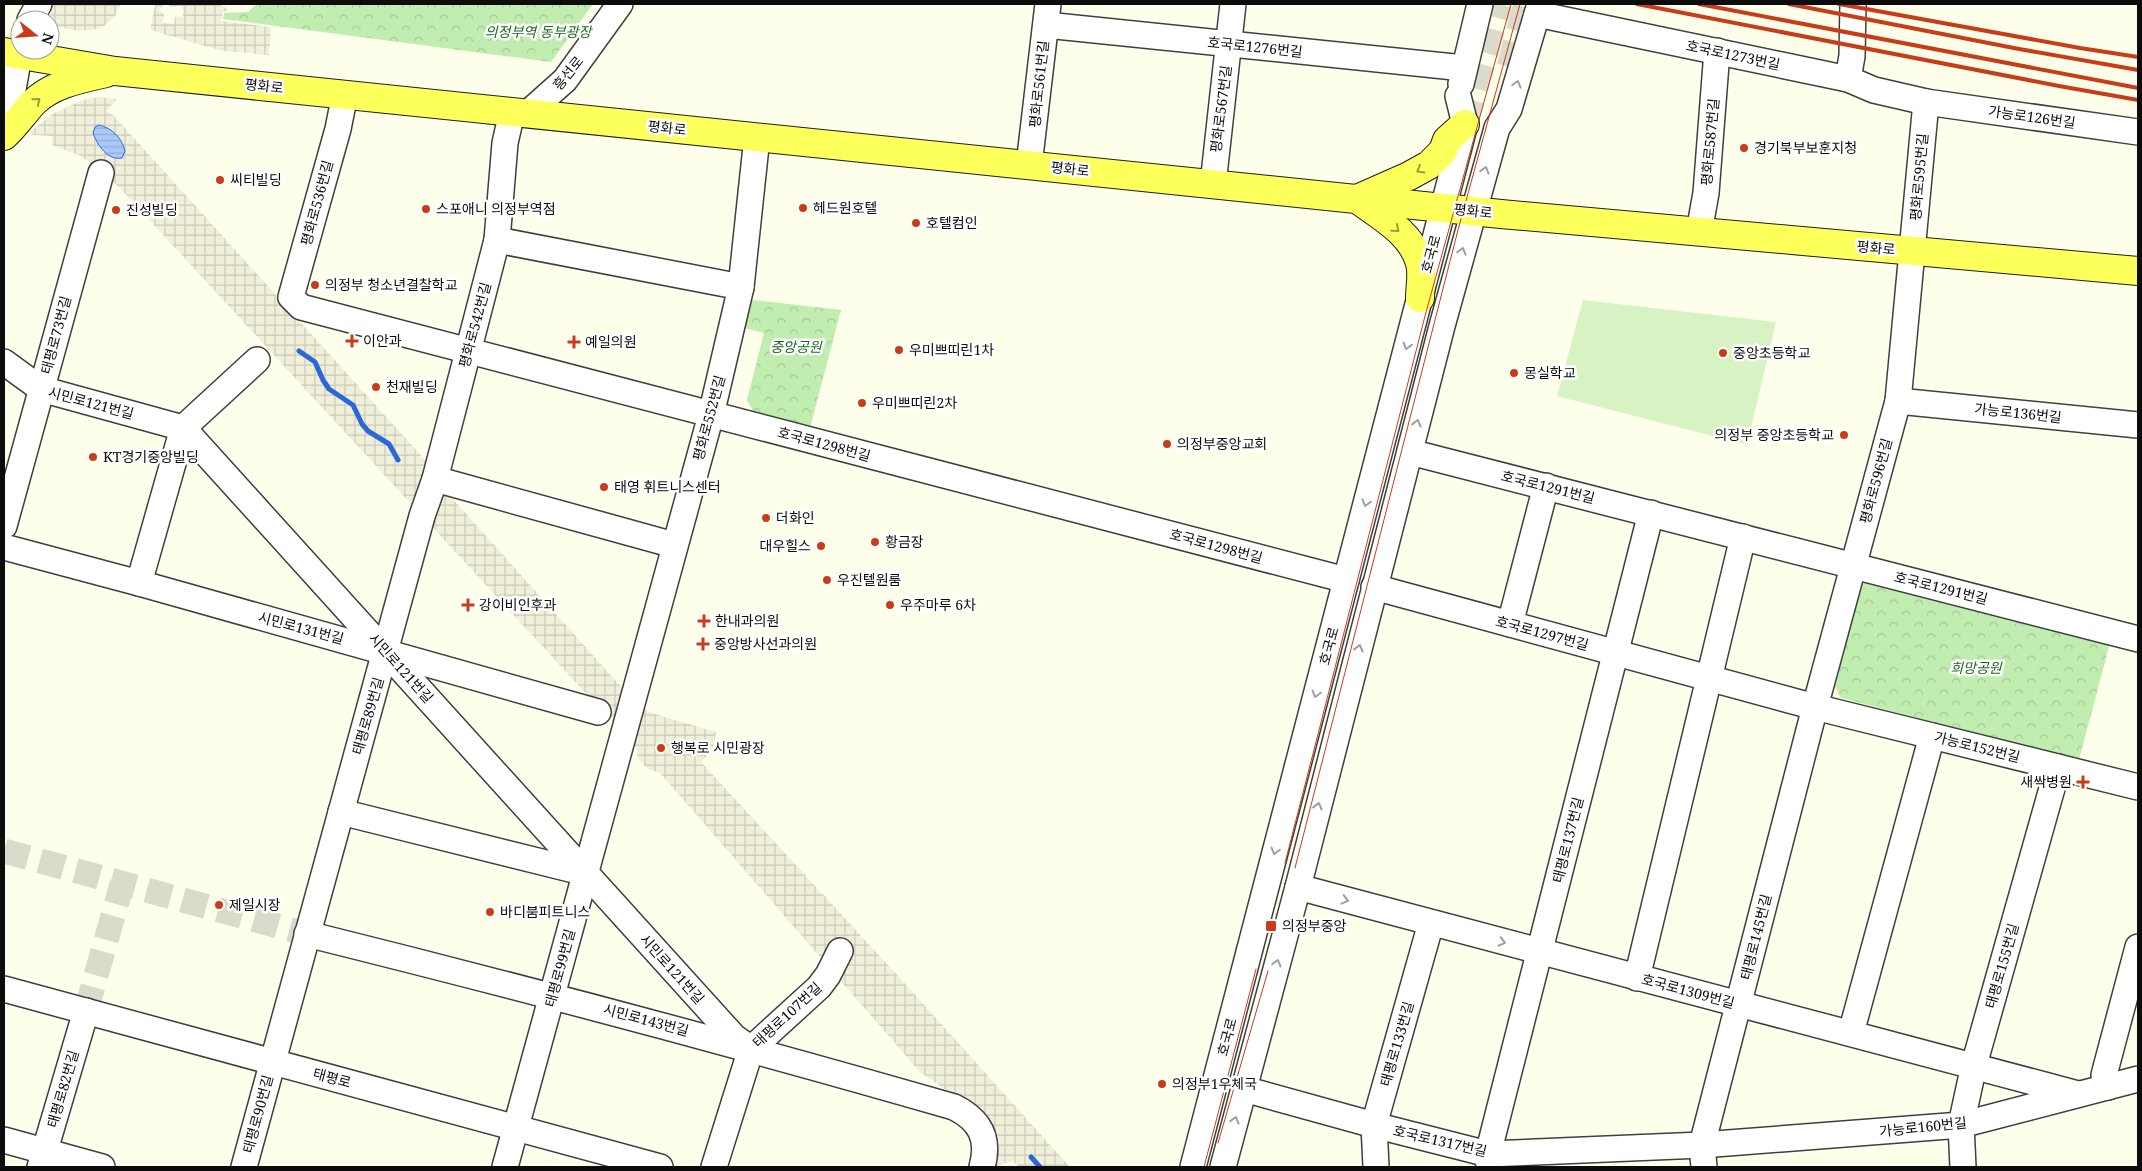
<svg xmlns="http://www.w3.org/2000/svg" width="2142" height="1171" viewBox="0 0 2142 1171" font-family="'Noto Serif','Noto Sans KR',serif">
<defs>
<pattern id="park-crowns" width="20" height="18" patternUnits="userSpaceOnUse" patternTransform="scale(1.25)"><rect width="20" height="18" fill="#c1edb1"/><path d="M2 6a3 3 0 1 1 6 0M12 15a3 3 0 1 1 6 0" fill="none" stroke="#a5ca97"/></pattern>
<pattern id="plaza-grid" width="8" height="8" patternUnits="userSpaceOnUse" patternTransform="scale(1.25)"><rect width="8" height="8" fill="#efefda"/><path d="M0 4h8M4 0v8" fill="none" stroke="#ccccba"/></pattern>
<pattern id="water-rules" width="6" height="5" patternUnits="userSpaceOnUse" patternTransform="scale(1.25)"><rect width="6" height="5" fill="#aac8fc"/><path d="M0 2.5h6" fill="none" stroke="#91abd7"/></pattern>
</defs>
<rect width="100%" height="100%" fill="#feffeb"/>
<!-- park -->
<g fill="url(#park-crowns)">
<path d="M257 4H593L551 62 223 19 224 13 248 12Z"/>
<path d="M754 300 841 310 810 428 754 412 747 400 764 333 741 327 749 301Z"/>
<path d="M1864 574 2111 639 2079 760 1841 698 1835 687Z"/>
</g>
<!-- pitch -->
<path fill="#d7f3c4" d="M1583 300 1776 322 1747 445 1557 396Z"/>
<!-- plaza -->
<g fill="url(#plaza-grid)" fill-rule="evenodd">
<path d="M52 4H121L115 16 104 26 98 29 78 31 54 26 50 23Z"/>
<path d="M153 4H164L159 10 164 14 163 23 174 24 175 17 183 16 182 6 171 7 167 4H219L229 10 223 12 221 21 271 27 269 55 223 51 150 30 155 5Z"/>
<path d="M99 97 117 99 106 111 114 116 426 461 435 479 633 700 651 713 716 732 713 748 701 762 899 977 1070 1167H1019L1013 1161 993 1167 976 1111 920 1072 660 773 648 769 642 763 638 757 636 747 624 735 119 187 81 156 52 145V136L32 135 31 131 54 113 83 100ZM99 125 114 132 123 144 118 159 107 154 95 139 93 133Z"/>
</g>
<!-- water -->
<path fill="url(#water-rules)" stroke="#2b67d9" d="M99 125C112 128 122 138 125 151L122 158C108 161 97 145 93 133L95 127Z"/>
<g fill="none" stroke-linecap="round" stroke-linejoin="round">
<!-- stream -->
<g stroke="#2b67d9" stroke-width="5">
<path d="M299 351 315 362 323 380 329 389 353 405 362 424 368 431 389 444 398 460"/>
<path d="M1031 1157 1040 1167"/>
</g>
<!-- minor-tunnel -->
<g stroke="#dadbca" stroke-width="25" stroke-dasharray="25 12" stroke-linecap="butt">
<path d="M1509 67 1526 4"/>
<path d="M1465 124 1500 4"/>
<path d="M4 851 307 934"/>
<path d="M86 1011 122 884"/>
</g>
<defs>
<g id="minor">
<path d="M1537 14 1848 79 1874 90 1926 102 2138 132"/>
<path d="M30 20 39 4"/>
<path d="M1046 25 1464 68"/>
<path d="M1848 79 1852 56 1853 4"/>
<path d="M1461 84 1480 4"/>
<path d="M345 94 338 129 291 297 301 307 1346 580"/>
<path d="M528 113 565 80 620 4"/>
<path d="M4 123 12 95 20 50"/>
<path d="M1029 165 1048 4"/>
<path d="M1213 184 1233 4"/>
<path d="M1699 232 1706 193 1717 51"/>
<path d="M497 240 741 287"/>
<path d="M4 362 41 389 183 428 734 1037 751 1049"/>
<path d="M1898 401 2138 425"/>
<path d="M1410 452 2138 639"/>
<path d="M435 479 674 545"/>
<path d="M4 526 101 173"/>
<path d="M4 547 139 583 598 712"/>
<path d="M139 583 183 428 257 360"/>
<path d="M1374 587 1815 707 2138 787"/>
<path d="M1510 624 1546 486"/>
<path d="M341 812 586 873"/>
<path d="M1298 887 2078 1094"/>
<path d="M307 934C524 988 739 1045 954 1107 980 1120 990 1138 982 1167"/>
<path d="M1637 978 1743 537"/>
<path d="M4 989 660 1167"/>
<path d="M1851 1033 1932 736"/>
<path d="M2108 1087 2104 1075 2138 947"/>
<path d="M1244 1089 1374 1125 1488 1154 1702 1145 1961 1125 2138 1079"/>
<path d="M4 1140 102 1167"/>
<path d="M40 1167 86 1011"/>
<path d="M244 1167 422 516 435 479 497 240 505 143 512 112"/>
<path d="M505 1167 711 415 741 287 757 137"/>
<path d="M714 1167 751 1049 819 987 828 975 840 951"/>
<path d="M1193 1167 1465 124 1458 96"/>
<path d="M1223 1167 1298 887 1442 326 1497 128 1509 109 1540 4"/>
<path d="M1376 1167 1374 1125 1431 923"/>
<path d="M1489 1167 1488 1154 1651 513"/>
<path d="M1704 1167 1702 1145 1815 707 1898 401 1926 102"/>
<path d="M1963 1167 1961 1125 1974 1065 2058 767"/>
</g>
<g id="major">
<path d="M4 52 115 71 1501 214 2138 271"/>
<path d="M4 136C15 126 23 114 33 103 52 84 80 79 106 73"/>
<path d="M1420 298C1420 287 1423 274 1420 263 1412 233 1380 216 1357 199L1409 176 1429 165 1443 151 1447 140 1465 124"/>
</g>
</defs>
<!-- minor casing -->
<use href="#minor" stroke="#3f3f3f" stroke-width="28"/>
<!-- major casing -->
<use href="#major" stroke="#1d1d1d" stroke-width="30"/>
<!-- minor -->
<use href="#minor" stroke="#fff" stroke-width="25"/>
<!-- major -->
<use href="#major" stroke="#fdff5b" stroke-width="28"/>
<!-- tram -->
<g stroke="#c83d18" stroke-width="1">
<path d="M1285 863 1425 316 1511 4"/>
<path d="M1295 868 1458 230 1520 4"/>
<path d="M1218 1143 1268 971"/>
<path d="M1204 1167 1256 969"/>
</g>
<!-- rail -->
<g stroke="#c83d18" stroke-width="4">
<path d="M1637 4 2059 86 2138 100"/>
<path d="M1699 4 2138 88"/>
<path d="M1789 4 2019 49 2138 70"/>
<path d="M1839 4 2080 48 2138 57"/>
</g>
</g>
<!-- one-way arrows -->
<defs><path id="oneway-chevron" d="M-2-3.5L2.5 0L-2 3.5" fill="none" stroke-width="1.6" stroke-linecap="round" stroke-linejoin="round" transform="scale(1.25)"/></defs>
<g stroke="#9e9e9e">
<use href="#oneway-chevron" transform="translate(1517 84) rotate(-74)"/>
<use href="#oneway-chevron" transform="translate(1485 170) rotate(-74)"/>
<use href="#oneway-chevron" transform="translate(1462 251) rotate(-74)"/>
<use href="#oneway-chevron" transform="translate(1407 346) rotate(105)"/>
<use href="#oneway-chevron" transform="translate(1417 423) rotate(-76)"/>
<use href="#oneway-chevron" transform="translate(1366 503) rotate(105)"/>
<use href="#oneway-chevron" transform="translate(1359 648) rotate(-76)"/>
<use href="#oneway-chevron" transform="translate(1316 694) rotate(105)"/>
<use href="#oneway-chevron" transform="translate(1318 806) rotate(-76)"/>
<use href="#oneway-chevron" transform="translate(1275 851) rotate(105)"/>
<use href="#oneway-chevron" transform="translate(1345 900) rotate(15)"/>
<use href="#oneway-chevron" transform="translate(1502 942) rotate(15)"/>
<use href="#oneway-chevron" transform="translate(1277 963) rotate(-75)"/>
<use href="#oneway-chevron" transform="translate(1235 1120) rotate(-75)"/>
</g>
<g stroke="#9d9e3b">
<use href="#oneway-chevron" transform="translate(37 101) rotate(-40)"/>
<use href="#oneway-chevron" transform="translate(1420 170) rotate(150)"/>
<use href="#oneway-chevron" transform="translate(1396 229) rotate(40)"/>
</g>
<!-- markers -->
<g fill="#c83d18" stroke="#fff" stroke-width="2">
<circle cx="1744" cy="148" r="5"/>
<circle cx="220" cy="180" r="5"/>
<circle cx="803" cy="208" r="5"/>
<circle cx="426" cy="209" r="5"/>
<circle cx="116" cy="210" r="5"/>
<circle cx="916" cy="223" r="5"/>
<circle cx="315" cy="285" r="5"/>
<path d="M349.5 333.5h5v5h5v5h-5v5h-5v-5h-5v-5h5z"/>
<path d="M571.5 334.5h5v5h5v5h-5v5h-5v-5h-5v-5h5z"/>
<circle cx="899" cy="350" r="5"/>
<circle cx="1723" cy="353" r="5"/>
<circle cx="1514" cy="373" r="5"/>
<circle cx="376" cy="387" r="5"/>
<circle cx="862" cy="403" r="5"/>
<circle cx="1844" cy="435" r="5"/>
<circle cx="1167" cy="444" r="5"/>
<circle cx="93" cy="457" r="5"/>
<circle cx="604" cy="487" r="5"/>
<circle cx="766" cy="518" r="5"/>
<circle cx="875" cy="542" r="5"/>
<circle cx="821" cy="546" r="5"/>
<circle cx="827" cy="580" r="5"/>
<path d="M465.5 597.5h5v5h5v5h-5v5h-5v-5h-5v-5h5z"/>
<circle cx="890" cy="605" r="5"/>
<path d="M701.5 613.5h5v5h5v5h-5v5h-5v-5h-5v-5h5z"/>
<path d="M700.5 636.5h5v5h5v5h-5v5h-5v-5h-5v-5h5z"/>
<circle cx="661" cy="748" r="5"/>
<path d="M2080.5 774.5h5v5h5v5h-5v5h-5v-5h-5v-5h5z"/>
<circle cx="219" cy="905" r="5"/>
<circle cx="490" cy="912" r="5"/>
<rect x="1265" y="920" width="12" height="12" rx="2.5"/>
<circle cx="1162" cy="1084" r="5"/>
</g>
<g text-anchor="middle" stroke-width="5" stroke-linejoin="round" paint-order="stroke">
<!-- park labels -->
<g font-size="14" font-style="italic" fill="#17691b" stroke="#fff">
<text x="538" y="37">의정부역 동부광장</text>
<text x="796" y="352">중앙공원</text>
<text x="1976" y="673">희망공원</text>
</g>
<!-- street labels -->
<g font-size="14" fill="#0c0c0c" stroke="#fff">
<text transform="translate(1255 47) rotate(6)" y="5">호국로1276번길</text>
<text transform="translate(1733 55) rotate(12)" y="5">호국로1273번길</text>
<text transform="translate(568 73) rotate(-51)" y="5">흥선로</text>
<text transform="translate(1039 84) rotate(-84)" y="5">평화로561번길</text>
<text transform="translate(264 86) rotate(6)" y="5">평화로</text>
<text transform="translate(1221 109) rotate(-83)" y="5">평화로567번길</text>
<text transform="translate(2032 117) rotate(8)" y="5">가능로126번길</text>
<text transform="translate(667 128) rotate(6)" y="5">평화로</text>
<text transform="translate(1710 142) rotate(-85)" y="5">평화로587번길</text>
<text transform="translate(1070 169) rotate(6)" y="5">평화로</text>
<text transform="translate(1919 177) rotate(-85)" y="5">평화로595번길</text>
<text transform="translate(317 203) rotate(-75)" y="5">평화로536번길</text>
<text transform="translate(1473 211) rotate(6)" y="5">평화로</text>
<text transform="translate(1876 248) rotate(5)" y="5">평화로</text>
<text transform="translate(1431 254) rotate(-75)" y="5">호국로</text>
<text transform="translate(475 325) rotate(-75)" y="5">평화로542번길</text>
<text transform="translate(56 335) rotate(-75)" y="5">태평로73번길</text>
<text transform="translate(91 403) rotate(15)" y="5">시민로121번길</text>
<text transform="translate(2018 413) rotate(6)" y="5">가능로136번길</text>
<text transform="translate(709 418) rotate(-75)" y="5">평화로552번길</text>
<text transform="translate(824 444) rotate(15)" y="5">호국로1298번길</text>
<text transform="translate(1876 481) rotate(-75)" y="5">평화로596번길</text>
<text transform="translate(1548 487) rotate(14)" y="5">호국로1291번길</text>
<text transform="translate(1216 546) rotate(15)" y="5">호국로1298번길</text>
<text transform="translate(1941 588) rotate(14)" y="5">호국로1291번길</text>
<text transform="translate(301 628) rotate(15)" y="5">시민로131번길</text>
<text transform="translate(1542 633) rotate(15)" y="5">호국로1297번길</text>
<text transform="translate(1329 646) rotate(-75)" y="5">호국로</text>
<text transform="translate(401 668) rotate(48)" y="5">시민로121번길</text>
<text transform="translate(368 716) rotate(-74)" y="5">태평로89번길</text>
<text transform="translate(1977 747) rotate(14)" y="5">가능로152번길</text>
<text transform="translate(1568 840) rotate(-76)" y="5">태평로137번길</text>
<text transform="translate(1756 937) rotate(-76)" y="5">태평로145번길</text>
<text transform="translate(2002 966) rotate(-74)" y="5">태평로155번길</text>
<text transform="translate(560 968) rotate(-75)" y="5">태평로99번길</text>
<text transform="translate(672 969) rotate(48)" y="5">시민로121번길</text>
<text transform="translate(1688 991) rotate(15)" y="5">호국로1309번길</text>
<text transform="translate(787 1015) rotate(-43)" y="5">태평로107번길</text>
<text transform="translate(646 1020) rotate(15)" y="5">시민로143번길</text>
<text transform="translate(1227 1037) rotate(-75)" y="5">호국로</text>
<text transform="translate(1397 1044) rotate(-74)" y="5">태평로133번길</text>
<text transform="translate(332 1078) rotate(15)" y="5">태평로</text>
<text transform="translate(63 1089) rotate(-74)" y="5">태평로82번길</text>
<text transform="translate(258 1114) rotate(-75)" y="5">태평로90번길</text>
<text transform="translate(1923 1127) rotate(-6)" y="5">가능로160번길</text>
<text transform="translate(1440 1141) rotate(13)" y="5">호국로1317번길</text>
</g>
<!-- poi labels -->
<g font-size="14" fill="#0c0c0c" stroke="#fff" text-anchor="start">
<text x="1754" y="153">경기북부보훈지청</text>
<text x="230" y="185">씨티빌딩</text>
<text x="813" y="213">헤드원호텔</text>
<text x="436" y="214">스포애니 의정부역점</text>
<text x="126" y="215">진성빌딩</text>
<text x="926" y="228">호텔컴인</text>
<text x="325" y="290">의정부 청소년결찰학교</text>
<text x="363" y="346">이안과</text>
<text x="585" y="347">예일의원</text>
<text x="909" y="355">우미쁘띠린1차</text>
<text x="1733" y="358">중앙초등학교</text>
<text x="1524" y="378">몽실학교</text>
<text x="386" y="392">천재빌딩</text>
<text x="872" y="408">우미쁘띠린2차</text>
<text x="1834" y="440" text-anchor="end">의정부 중앙초등학교</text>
<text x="1177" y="449">의정부중앙교회</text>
<text x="103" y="462">KT경기중앙빌딩</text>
<text x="614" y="492">태영 휘트니스센터</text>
<text x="776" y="523">더화인</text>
<text x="885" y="547">황금장</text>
<text x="811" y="551" text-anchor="end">대우힐스</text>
<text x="837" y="585">우진텔원룸</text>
<text x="479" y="610">강이비인후과</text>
<text x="900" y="610">우주마루 6차</text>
<text x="715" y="626">한내과의원</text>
<text x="714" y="649">중앙방사선과의원</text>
<text x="671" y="753">행복로 시민광장</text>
<text x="2072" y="787" text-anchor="end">새싹병원</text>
<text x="229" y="910">제일시장</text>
<text x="500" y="917">바디붐피트니스</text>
<text x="1282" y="931">의정부중앙</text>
<text x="1172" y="1089">의정부1우체국</text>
</g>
</g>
<!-- border -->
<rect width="2142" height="1171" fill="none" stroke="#0c0c0c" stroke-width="10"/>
<!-- north arrow -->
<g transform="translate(35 35) rotate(107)"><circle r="24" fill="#ffffff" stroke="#9e9e9e"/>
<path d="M0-4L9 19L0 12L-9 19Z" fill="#c83d18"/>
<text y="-8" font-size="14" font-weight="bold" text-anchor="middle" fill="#0c0c0c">N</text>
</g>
</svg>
